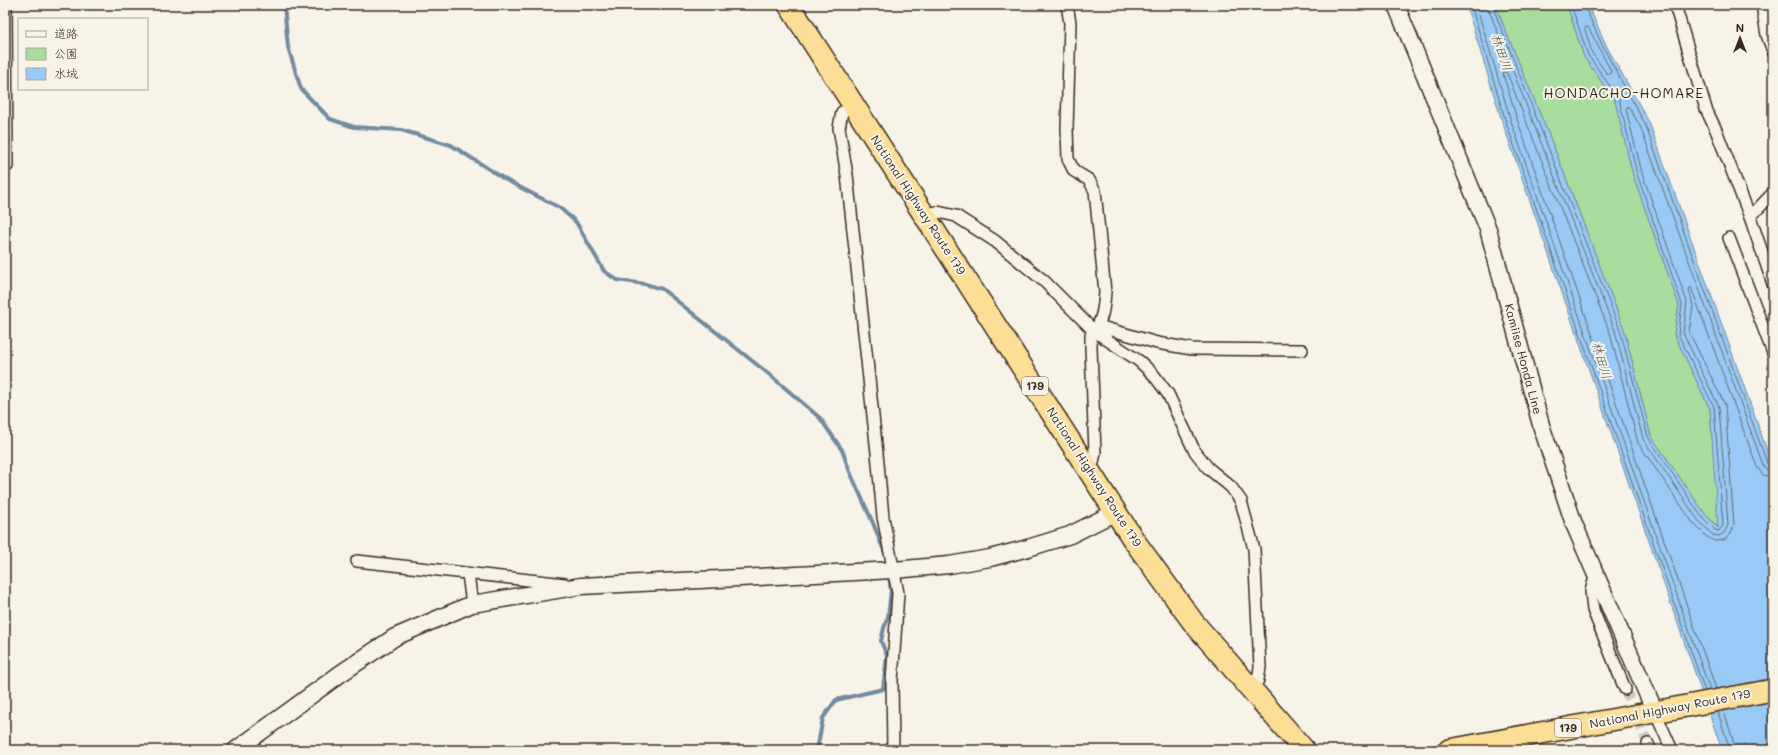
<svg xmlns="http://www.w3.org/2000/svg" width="1778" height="755" viewBox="0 0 1778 755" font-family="Mali,'Klee One',sans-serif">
<rect width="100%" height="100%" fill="#f7f3e8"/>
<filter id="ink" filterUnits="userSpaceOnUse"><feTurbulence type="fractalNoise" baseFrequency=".025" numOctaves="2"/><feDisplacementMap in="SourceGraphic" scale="8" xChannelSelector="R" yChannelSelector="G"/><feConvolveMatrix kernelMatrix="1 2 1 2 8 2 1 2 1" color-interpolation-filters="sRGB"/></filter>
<g filter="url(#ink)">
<!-- green -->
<path fill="#a9dd9f" stroke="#72845e" d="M1495 5H1567L1584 57 1615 101 1633 175 1679 305 1674 334 1710 409 1719 528 1705 514 1651 436 1624 329 1557 155Z"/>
<!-- water -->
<path fill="#98caf5" stroke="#738a9f" d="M1466 5H1495L1557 155 1624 329 1651 436 1705 514 1718 528 1710 409 1674 334 1679 305 1633 175 1615 101 1584 57 1567 5H1588L1607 47 1649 122 1773 467V750H1722L1503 124Z"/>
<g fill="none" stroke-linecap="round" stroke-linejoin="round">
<!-- shore -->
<g stroke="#606a74" stroke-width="1">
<path d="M1471 5 1506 122 1705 691"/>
<path d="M1476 5 1511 121 1710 690"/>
<path d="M1487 5 1615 331 1643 439 1698 520 1713 535 1719 536 1724 533 1728 525 1719 407 1683 333 1687 302 1642 173 1626 109 1628 106 1640 126 1763 465 1767 470 1773 471"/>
<path d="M1492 5 1620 330 1648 437 1701 516 1715 530 1719 531 1723 525 1714 407 1678 334 1682 304 1637 174 1619 99 1588 55 1571 5"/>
<path d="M1584 5 1604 49 1645 124 1767 463 1773 466"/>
<path d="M1586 27H1588L1611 71 1610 74H1607L1592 53 1585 29Z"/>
<path d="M1716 689 1517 119 1503 74 1504 72 1507 73 1610 333 1638 443 1693 523 1707 537 1715 541 1724 540 1731 534 1734 525 1725 405 1689 332 1693 306 1689 289 1691 287 1757 467 1763 475 1773 477"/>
<path d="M1724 711 1736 750"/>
<path d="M1718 712 1730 750"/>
</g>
<!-- stream -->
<g stroke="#738a9f" stroke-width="4">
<path d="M284 5 288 47 301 89 330 119 354 127 401 130 451 145 506 180 560 208 576 222 604 271 617 280 645 284 662 289 770 375 820 418 842 450 850 472 873 523 886 556"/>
<path d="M817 750 823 718 836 700 883 689 887 656 881 641 884 628 888 617 891 591 889 576"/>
</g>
<!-- street-tunnel -->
<path stroke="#d1cbc0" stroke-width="11" stroke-dasharray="11 5.5" stroke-linecap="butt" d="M1625 689 1648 744"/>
<defs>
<g id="street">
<path d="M6 5 7 166"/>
<path d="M1675 5 1706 109 1716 130 1750 217 1773 284"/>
<path d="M1762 5 1767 35 1773 51"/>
<path d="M854 104 842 112 839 128 847 175 877 453 883 517 898 593 892 681 893 750"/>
<path d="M924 214 938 212 956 216 995 241 1044 281 1094 331C1103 320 1104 305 1105 292L1095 191 1089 180 1074 171 1068 159 1067 129 1070 23 1067 5"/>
<path d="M1750 217 1773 193"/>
<path d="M1729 238 1773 353"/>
<path d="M1098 326 1157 343 1192 349 1302 350"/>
<path d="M1088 468 1093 462 1095 453 1091 348V335L1094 331 1139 361 1153 374 1168 394 1194 450 1208 468 1231 487 1241 501 1254 549 1260 667 1258 680 1251 691"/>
<path d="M357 561 565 584"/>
<path d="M468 574 472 604"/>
<path d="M1596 574 1591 591 1593 610 1625 689"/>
<path d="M1655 712 1672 750"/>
<path d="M1648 744 1650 750"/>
</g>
<g id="secondary">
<path d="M1396 5 1488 229 1541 425 1574 524 1655 712"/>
<path d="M236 750 340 674 395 637 472 604 581 586 894 570 949 565 990 558 1028 548 1070 535 1116 512"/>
</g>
<g id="highway">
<path d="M789 5 1133 539 1193 622 1304 750"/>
<path d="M1449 750 1773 690"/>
</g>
</defs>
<!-- street casing -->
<use href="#street" stroke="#3b2a1e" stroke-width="14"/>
<!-- secondary casing -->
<use href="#secondary" stroke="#3b2a1e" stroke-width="19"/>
<!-- highway casing -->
<use href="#highway" stroke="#3b2a1e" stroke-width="24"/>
<!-- street -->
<use href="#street" stroke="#f7f3e8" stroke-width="11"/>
<!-- secondary -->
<use href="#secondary" stroke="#f7f3e8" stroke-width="16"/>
<!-- highway -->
<use href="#highway" stroke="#fcde96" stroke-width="21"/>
</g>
</g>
<g text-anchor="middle" stroke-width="4" stroke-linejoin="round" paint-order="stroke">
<!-- shield labels -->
<g fill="#f7f3e8" stroke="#73665b" stroke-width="1">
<rect x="1022" y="377" width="26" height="18" rx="3"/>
<rect x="1555" y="719" width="26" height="18" rx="3"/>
</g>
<g font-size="11" font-weight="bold" fill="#3b2a1e">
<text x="1035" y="390">179</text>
<text x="1568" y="732">179</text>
</g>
<!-- street labels -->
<g font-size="12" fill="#3b2a1e" stroke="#f7f3e8">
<text transform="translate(918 205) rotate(57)" y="4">National Highway Route 179</text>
<text transform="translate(1523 359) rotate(75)" y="4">Kamiise Honda Line</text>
<text transform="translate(1094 477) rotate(57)" y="4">National Highway Route 179</text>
<text transform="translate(1670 709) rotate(-11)" y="4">National Highway Route 179</text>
</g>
<!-- water labels -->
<g font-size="13" font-style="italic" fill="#525254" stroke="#f7f3e8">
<text transform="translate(1502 52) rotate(71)" y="5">林田川</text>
<text transform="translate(1602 360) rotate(73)" y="5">林田川</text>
</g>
<!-- quarter labels -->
<g font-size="14" letter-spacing="1" fill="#3b2a1e" stroke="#f7f3e8">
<text x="1624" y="98">HONDACHO-HOMARE</text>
</g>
</g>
<!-- margin -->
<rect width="1778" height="755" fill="none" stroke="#f7f3e8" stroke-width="20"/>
<rect x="10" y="10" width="1758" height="735" fill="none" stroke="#3b2a1e" stroke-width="1.5" filter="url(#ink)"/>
<!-- legend -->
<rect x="18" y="18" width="130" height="72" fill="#f7f3e8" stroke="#aca397"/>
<rect x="26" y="31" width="20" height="6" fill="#f7f3e8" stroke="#aca397"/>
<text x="54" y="38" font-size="12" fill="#3b2a1e">道路</text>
<rect x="26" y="48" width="20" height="12" fill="#a9dd9f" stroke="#aca397"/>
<text x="54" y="58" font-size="12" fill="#3b2a1e">公園</text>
<rect x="26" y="68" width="20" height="12" fill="#98caf5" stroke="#aca397"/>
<text x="54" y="78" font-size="12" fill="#3b2a1e">水域</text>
<!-- north arrow -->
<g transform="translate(1740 38)" stroke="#f7f3e8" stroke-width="3" paint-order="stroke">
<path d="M0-3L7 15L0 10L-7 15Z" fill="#3b2a1e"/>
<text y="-6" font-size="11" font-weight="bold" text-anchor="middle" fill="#3b2a1e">N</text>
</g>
</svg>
